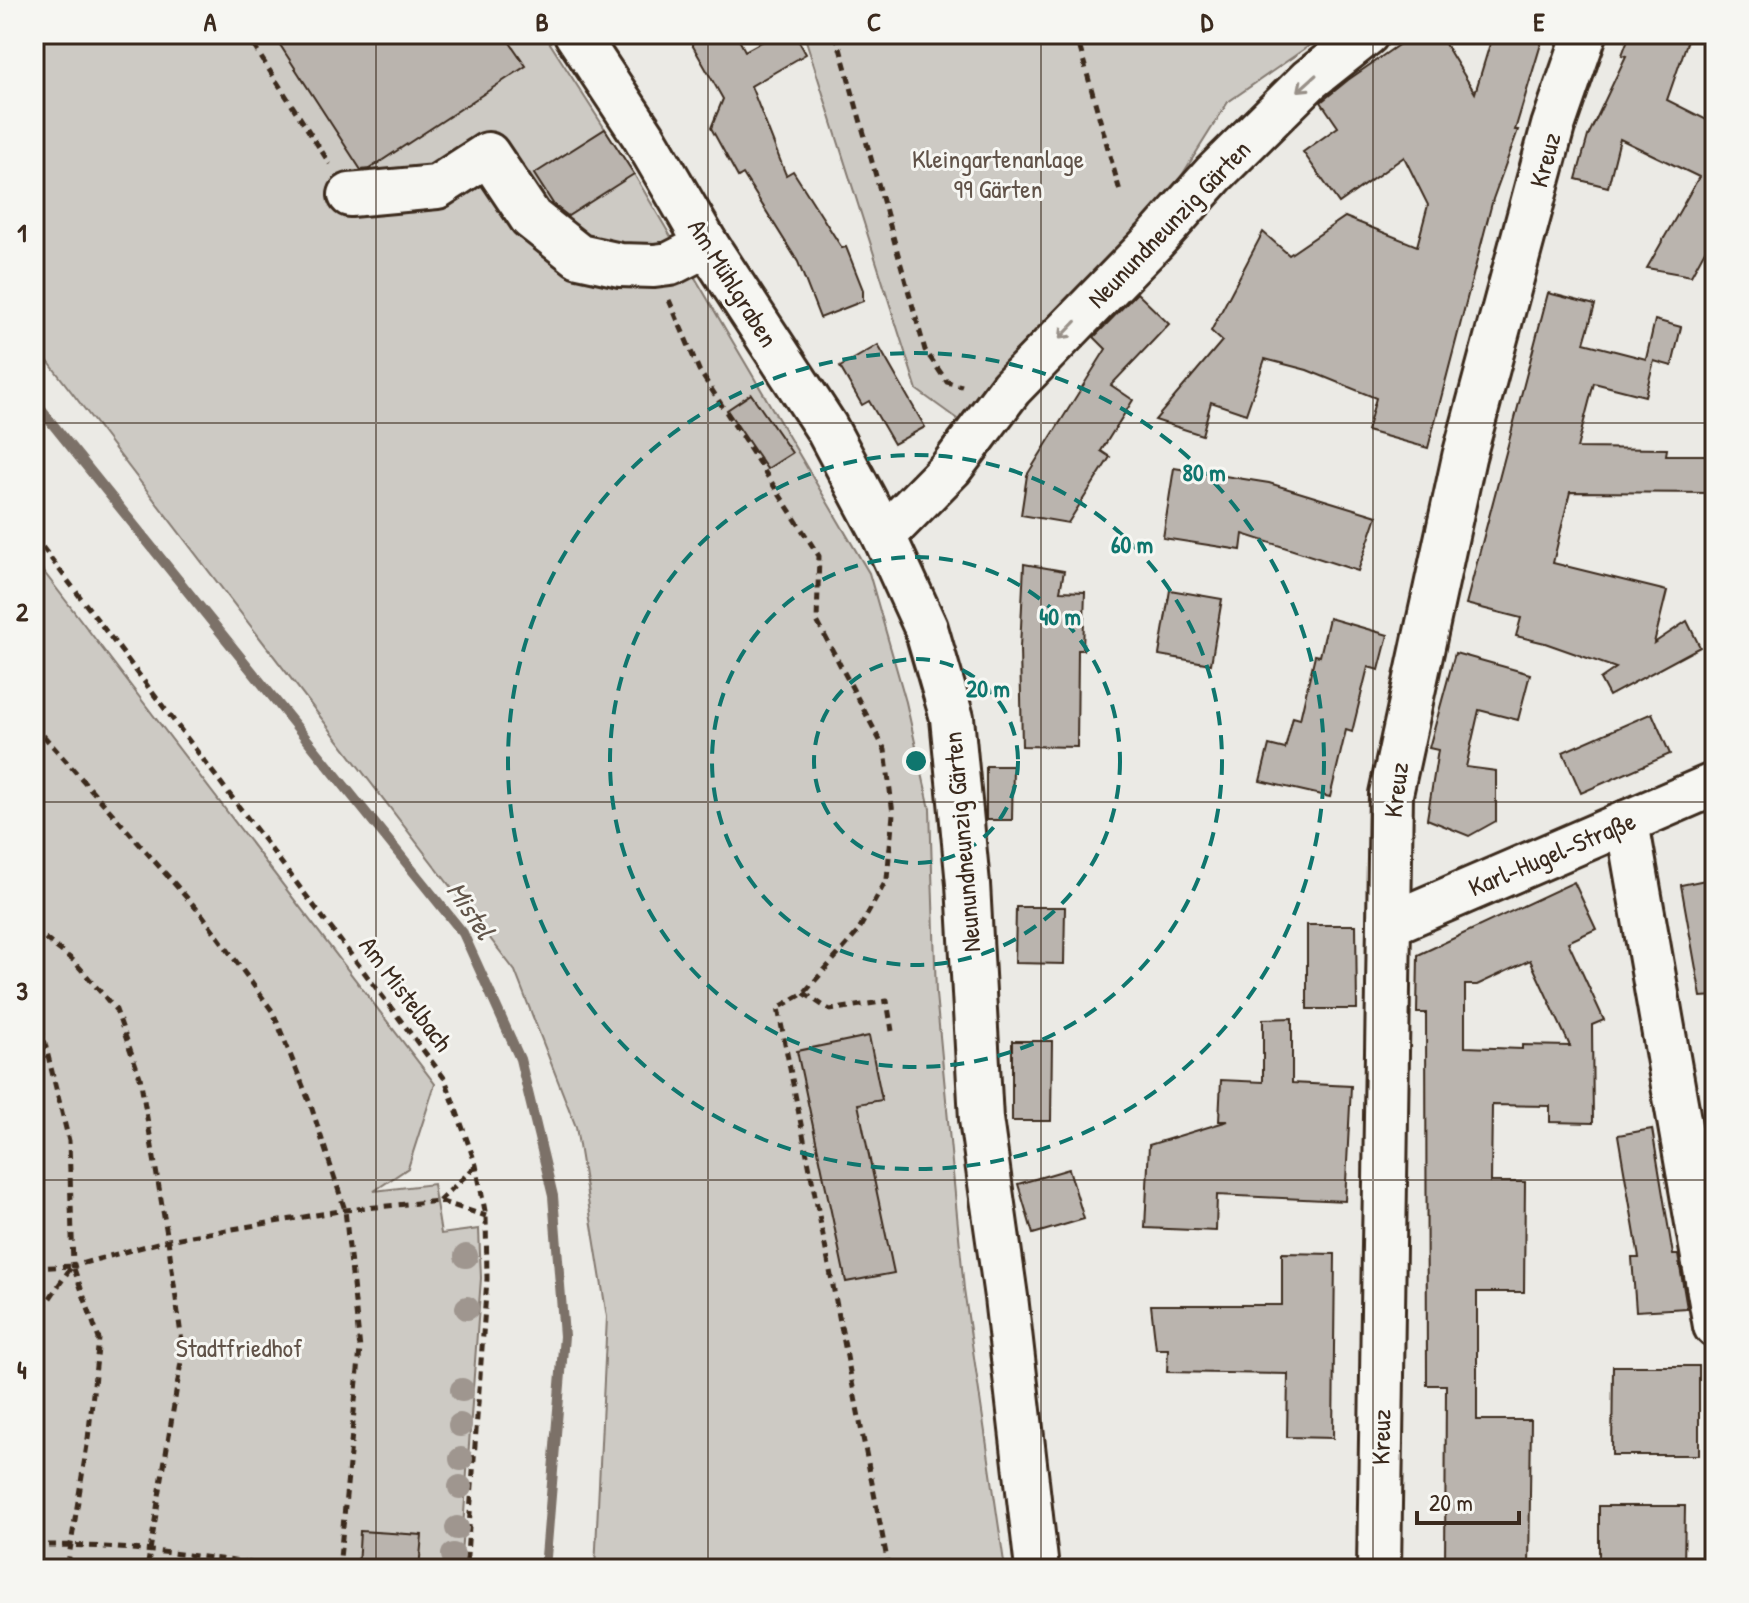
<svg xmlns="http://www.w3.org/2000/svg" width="1749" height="1603" viewBox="0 0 1749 1603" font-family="'Patrick Hand',sans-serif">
<rect width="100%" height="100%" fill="#ebeae5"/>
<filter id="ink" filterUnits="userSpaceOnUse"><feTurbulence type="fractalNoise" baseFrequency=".0125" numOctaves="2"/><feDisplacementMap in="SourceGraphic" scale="16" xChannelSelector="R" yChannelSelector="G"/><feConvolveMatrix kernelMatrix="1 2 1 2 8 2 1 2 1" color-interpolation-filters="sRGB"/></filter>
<g filter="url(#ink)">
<!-- green -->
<g fill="#cdcac4" stroke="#847a71" stroke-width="2">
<path d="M34 34H544L634 174 869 573 906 702 930 809 936 994 964 1289 1005 1569H595L607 1317 576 1127 515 971 34 343Z"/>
<path d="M804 34H1326L1228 102 1155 218 1050 318 964 424 917 390Z"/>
<path d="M34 559 435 1084 408 1168 374 1191 433 1184 441 1234 479 1229 481 1278 460 1569H34Z"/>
</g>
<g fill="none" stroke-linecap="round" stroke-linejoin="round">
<!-- stream -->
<path stroke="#7c7167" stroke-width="10" d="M34 401 463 933 520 1059 553 1196 564 1336 545 1569"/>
</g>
<!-- building -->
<g fill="#bab4ae" stroke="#3b2a1e" stroke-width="2" fill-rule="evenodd">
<path d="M273 34H504L526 66 369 169 361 170Z"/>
<path d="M686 34H736L745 51 776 34H795L806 54 751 86 786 175 793 171 842 248 846 247 863 290V301L820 318 798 262 743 174 738 177 711 128 723 99Z"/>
<path d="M1414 34H1439L1475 93 1493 34H1544L1515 130H1518L1493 199 1428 448 1367 431 1376 398 1307 370 1265 359 1246 414 1211 402 1202 435 1155 420 1222 341 1211 331 1263 232 1289 255 1345 217 1417 246 1428 205 1404 157 1339 203 1303 152 1338 127 1321 102 1348 80Z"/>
<path d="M1630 34H1690L1667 100 1715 124V232L1691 276 1647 268 1699 177 1620 139 1608 187 1576 179 1588 136 1626 56 1622 55Z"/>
<path d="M605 129 634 174 568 216 554 205 534 174Z"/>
<path d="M1137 293 1169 324 1111 385 1133 400 1101 451 1110 457 1068 523 1021 515 1027 475 1106 349 1094 337Z"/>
<path d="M1548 293 1595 305 1584 343 1646 359 1655 320 1681 327 1672 366 1654 361 1645 396 1594 383 1577 448 1667 449 1666 455H1715V493L1570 492 1553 563 1667 591 1654 643 1687 621 1700 647 1609 696 1600 679 1616 668 1545 643 1516 636 1521 618 1466 604Z"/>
<path d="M878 345 925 427 894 444 869 401 862 405 840 367Z"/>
<path d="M751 394 792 453 767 469 727 410Z"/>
<path d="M1174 468 1269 483 1377 516 1358 571 1243 534 1241 550 1163 538Z"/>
<path d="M1024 564 1064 571 1060 591 1085 592 1083 650H1078L1077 747 1022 746 1020 648Z"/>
<path d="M1170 590 1222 599 1211 664 1159 655Z"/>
<path d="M1329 618 1388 635 1379 670 1368 667 1352 732 1346 730 1330 797 1260 781 1269 745 1285 749 1293 717 1300 719 1315 655 1320 656Z"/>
<path d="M1455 653 1530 674 1518 720 1479 710 1466 767 1496 771V821L1469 836 1427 819 1438 750 1429 748Z"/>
<path d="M1652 713 1670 754 1581 793 1563 752Z"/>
<path d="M986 766H1013L1012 820H986Z"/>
<path d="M1715 878V996L1701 997 1681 885Z"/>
<path d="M1574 882 1596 929 1568 942 1604 1020 1592 1025 1593 1123 1550 1122V1106L1492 1105 1491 1182H1525L1524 1292H1477V1420H1531L1529 1569H1445L1446 1385H1427L1426 1013H1417L1418 955ZM1530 960 1570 1046 1522 1045V1049L1465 1047V985H1477Z"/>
<path d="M1016 907H1065L1064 964 1015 963Z"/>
<path d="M1307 925H1356L1357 1009H1307Z"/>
<path d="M1292 1018V1083L1351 1086 1345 1201 1217 1195 1216 1231 1145 1228 1149 1145 1228 1121H1219L1221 1080 1263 1082V1019Z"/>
<path d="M869 1036 882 1100 858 1104 894 1273 846 1282 797 1051Z"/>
<path d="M1012 1041H1052L1051 1121H1012Z"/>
<path d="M1652 1129 1673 1255H1678L1687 1308 1636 1311 1632 1258H1639L1618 1135Z"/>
<path d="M1069 1169 1084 1219 1033 1234 1018 1184Z"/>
<path d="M1282 1253 1335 1254 1333 1438 1287 1437 1288 1374 1167 1372 1168 1349H1156L1151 1305H1282Z"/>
<path d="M1613 1366H1699V1455H1612Z"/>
<path d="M1599 1506H1685L1684 1569H1599Z"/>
<path d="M360 1531 422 1535 419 1569 358 1568Z"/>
</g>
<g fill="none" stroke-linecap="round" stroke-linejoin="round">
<defs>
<g id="minor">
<path d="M576 34 644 137 707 245 826 427 884 536 926 628 952 718 968 884 981 1119 1006 1297 1037 1569"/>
<path d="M350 195 437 187 488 154 531 218 579 256 620 265 654 266 670 264 707 245"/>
<path d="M884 536 951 468 1011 388 1155 240 1214 174 1309 80 1367 34"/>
<path d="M1627 822 1715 1326"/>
<path d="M1390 924 1715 784"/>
<path d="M1379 1569 1391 794 1464 457 1553 126 1585 34"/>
</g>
</defs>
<!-- minor casing -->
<use href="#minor" stroke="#3b2a1e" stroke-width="48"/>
<!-- path -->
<g stroke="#3b2a1e" stroke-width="5" stroke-dasharray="8 6" stroke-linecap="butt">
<path d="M246 34 330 164"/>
<path d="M836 34 925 350 947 382 962 386"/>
<path d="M1076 34 1121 195"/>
<path d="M669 300 699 370 819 556 817 621 885 750 893 814 887 879 857 933 804 993 778 1008 889 1569"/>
<path d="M34 536 445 1079 476 1165 486 1216 487 1279 466 1569"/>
<path d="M34 725 203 916 273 1012 311 1106 345 1210 360 1349 339 1569"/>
<path d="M34 930 74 961 116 1010 140 1077 168 1240 183 1350 147 1569"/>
<path d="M804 993 830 1010 887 1001 892 1031"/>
<path d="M34 1017 39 1019 69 1141 73 1266 168 1240 345 1210 439 1201 486 1216"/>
<path d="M439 1201 476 1166"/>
<path d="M34 1268 73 1266 99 1339 88 1439 67 1569"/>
<path d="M34 1321 72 1266"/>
<path d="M34 1545C121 1544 206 1557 291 1569"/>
</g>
<!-- minor -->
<use href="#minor" stroke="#f6f6f2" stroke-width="42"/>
</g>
<!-- trees -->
<g fill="#9f968f">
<circle cx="466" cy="1256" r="12"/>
<circle cx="467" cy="1308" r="12"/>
<circle cx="462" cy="1390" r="12"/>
<circle cx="460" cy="1425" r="12"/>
<circle cx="461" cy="1459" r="12"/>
<circle cx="460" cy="1487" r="12"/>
<circle cx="457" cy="1528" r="12"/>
<circle cx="453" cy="1555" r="12"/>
</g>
<!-- one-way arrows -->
<defs><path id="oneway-shaft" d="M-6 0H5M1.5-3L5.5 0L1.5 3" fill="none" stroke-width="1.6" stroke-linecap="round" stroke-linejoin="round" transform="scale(2)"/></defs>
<g stroke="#989088">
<use href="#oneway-shaft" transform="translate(1307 83) rotate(138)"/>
<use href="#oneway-shaft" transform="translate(1068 330) rotate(134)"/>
</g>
</g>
<!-- grid -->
<path fill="none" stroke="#3b2a1e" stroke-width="2" stroke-opacity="0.55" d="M376 34V1569M708 34V1569M1041 34V1569M1373 34V1569M34 423H1715M34 802H1715M34 1180H1715"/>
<!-- distance rings -->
<g fill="none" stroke="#0f766e" stroke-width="4" stroke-dasharray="14 10">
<circle cx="916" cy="761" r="102"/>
<circle cx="916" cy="761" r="204"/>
<circle cx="916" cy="761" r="306"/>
<circle cx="916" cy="761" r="408"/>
</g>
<g text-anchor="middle" stroke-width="6" stroke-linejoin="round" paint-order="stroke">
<!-- park labels -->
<g font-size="26" fill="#605248" stroke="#f6f6f2">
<text x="998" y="168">Kleingartenanlage<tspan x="998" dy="30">99 Gärten</tspan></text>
<text x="239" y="1357">Stadtfriedhof</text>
</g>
<!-- street labels -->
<g font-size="26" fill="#3b2a1e" stroke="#f6f6f2">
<text transform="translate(1545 160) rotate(-75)" y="9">Kreuz</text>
<text transform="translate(1169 224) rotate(-46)" y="9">Neunundneunzig Gärten</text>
<text transform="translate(733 283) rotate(58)" y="9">Am Mühlgraben</text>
<text transform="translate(1396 790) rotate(-83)" y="9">Kreuz</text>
<text transform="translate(962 842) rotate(-95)" y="9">Neunundneunzig Gärten</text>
<text transform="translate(1552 854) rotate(-23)" y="9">Karl-Hugel-Straße</text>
<text transform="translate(406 994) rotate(53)" y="9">Am Mistelbach</text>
<text transform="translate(1381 1437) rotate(-89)" y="9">Kreuz</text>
</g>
<!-- water labels -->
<g font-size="28" font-style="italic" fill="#615449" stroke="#f6f6f2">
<text transform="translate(471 910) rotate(56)" y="10">Mistel</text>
</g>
</g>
<circle cx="916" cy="761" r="12" fill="#0f766e" stroke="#f6f6f2" stroke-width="4"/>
<g font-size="24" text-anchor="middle" font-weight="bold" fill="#0f766e" stroke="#f6f6f2" stroke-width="6" stroke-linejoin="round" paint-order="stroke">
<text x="1204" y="481">80 m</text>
<text x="1132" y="553">60 m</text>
<text x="1060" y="625">40 m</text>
<text x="988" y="697">20 m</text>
</g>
<!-- margin -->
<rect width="1749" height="1603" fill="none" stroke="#f6f6f2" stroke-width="88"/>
<!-- scale -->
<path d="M1417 1511v12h102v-12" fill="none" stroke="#3b2a1e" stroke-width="4"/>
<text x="1429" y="1511" font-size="24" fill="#3b2a1e" stroke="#f6f6f2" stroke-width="6" paint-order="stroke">20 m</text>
<rect x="44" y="44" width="1661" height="1515" fill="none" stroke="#3b2a1e" stroke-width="3"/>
<g font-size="26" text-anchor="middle" font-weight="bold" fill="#3b2a1e">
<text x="210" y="31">A</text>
<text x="542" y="31">B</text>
<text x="874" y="31">C</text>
<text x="1207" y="31">D</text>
<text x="1539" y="31">E</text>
<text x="22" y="242">1</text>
<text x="22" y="621">2</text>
<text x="22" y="1000">3</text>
<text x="22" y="1379">4</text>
</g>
</svg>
